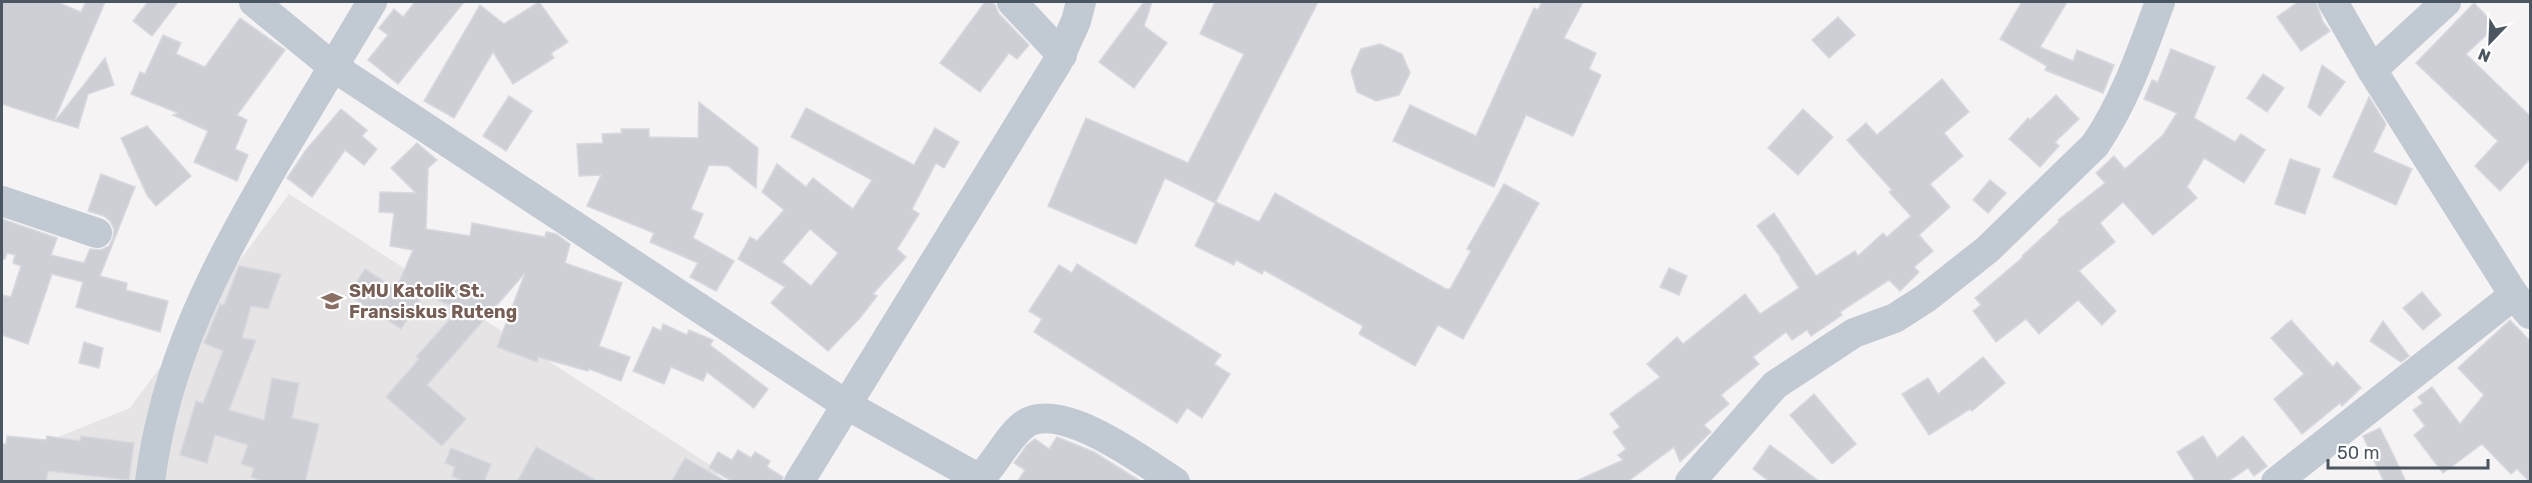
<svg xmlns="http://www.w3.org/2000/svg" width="2532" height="483" viewBox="0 0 2532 483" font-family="Rubik,sans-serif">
<rect width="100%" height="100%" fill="#f5f3f3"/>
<!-- education -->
<path fill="#e6e4e5" d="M289 194 718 470 716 482H3L21 452 130 408Z"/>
<!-- building -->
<g fill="#cdcfd5" stroke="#d7d9de" stroke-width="1.5" fill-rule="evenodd">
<path d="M2 2H57L81 12 86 2H105L54 121 2 104Z"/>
<path d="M148 2H178L152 36 133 21Z"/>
<path d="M415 2H464L398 84 368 60 388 35 379 28 394 9 403 17Z"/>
<path d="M539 2 568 42 551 53 554 58 513 84 493 52 454 118 424 101 480 5 504 24Z"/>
<path d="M985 2H991L995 5 999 14 1029 45 1017 59 1009 53 980 92 940 63Z"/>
<path d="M1144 2H1152L1144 26 1167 43 1134 88 1099 62Z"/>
<path d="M1215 2H1318L1215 203 1165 178 1136 244 1048 206 1086 118 1188 163 1244 54 1200 34Z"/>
<path d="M1542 2H1583L1564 38 1596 53 1589 69 1601 75 1573 136 1526 115 1494 187 1393 141 1410 105 1476 136 1534 8 1538 10Z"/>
<path d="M2022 2H2067L2040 47 2073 61 2077 50 2114 65 2103 93 2045 70 2047 66 2000 39Z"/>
<path d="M2298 2H2316L2323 22 2330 31 2301 51 2277 17Z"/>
<path d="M2474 3 2496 26 2466 54 2530 116V159L2500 191 2475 166 2498 141 2416 63Z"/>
<path d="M1838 17 1855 35 1829 58 1812 40Z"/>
<path d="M240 18 285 50 237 115 247 120 235 149 248 155 237 181 194 162 208 131 173 115 178 113 131 94 140 72 145 74 163 35 181 43 176 54 205 67Z"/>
<path d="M1380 44 1402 54 1410 73 1399 95 1376 101 1357 92 1351 71 1361 49Z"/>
<path d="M2171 49 2215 67 2194 118 2235 142 2241 134 2265 150 2244 183 2204 158 2187 187 2197 198 2153 235 2123 202 2100 223 2115 242 2079 271 2116 311 2102 325 2078 300 2039 334 2026 319 1996 342 1973 311 1981 305 1975 298 2023 257 2022 256 2059 222 2058 220 2105 183 2096 173 2114 156 2125 169 2163 135 2177 113 2144 99 2152 80 2158 82Z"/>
<path d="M105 58 114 85 88 94 78 128 55 121Z"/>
<path d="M2322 65 2345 82 2320 116 2308 107Z"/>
<path d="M2263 74 2284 88 2267 112 2247 98Z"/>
<path d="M1942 79 1969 112 1944 133 1963 156 1930 184 1950 207 1919 235 1933 251 1914 267 1919 272 1900 291 1889 280 1840 312 1842 315 1811 336 1807 330 1792 340 1786 332 1753 357 1759 364 1721 395 1729 404 1704 425 1711 432 1680 462 1674 447 1627 482H1574L1623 460 1618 455 1626 449 1613 432 1620 427 1610 414 1660 377 1647 364 1677 337 1683 344 1745 294 1760 314 1799 288 1780 259 1781 258 1757 226 1774 213 1816 276 1855 251 1858 256 1883 233 1887 237 1911 216 1889 192 1892 190 1847 140 1866 123 1877 135Z"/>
<path d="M2056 95 2079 119 2055 142 2059 146 2040 167 2009 139 2028 118 2030 120Z"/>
<path d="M509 96 532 111 506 151 483 136Z"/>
<path d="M2369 97 2386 124 2373 152 2412 169 2396 205 2333 177Z"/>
<path d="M699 102 758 148 756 188 728 166 709 165 691 209 703 214 693 238 734 261 716 291 690 277 698 263 650 242 654 233 587 206 601 175 579 176 577 144 603 143 602 134 622 133 621 129H649V137L698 138Z"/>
<path d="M806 108 914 165 935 128 959 142 944 168 936 163 912 209 919 214 897 249 906 257 873 294 877 296 860 318 828 351 771 303 785 287 738 259 750 237 757 241 784 210 762 192 777 164 806 187 813 178 853 209 872 180 791 137ZM810 229 838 253 811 286 782 262Z"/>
<path d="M341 109 367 130 362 136 377 149 364 165 345 150 312 197 287 178 306 150Z"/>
<path d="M1803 109 1833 137 1798 175 1768 148Z"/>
<path d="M147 126 191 176 156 206 147 195 121 138Z"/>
<path d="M417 143 437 160 428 168 426 229 470 236 472 223 545 237 546 232 556 234 570 244 565 263 622 283 599 346 630 357 621 381 589 369 588 371 538 357 537 362 497 347 525 273 427 385 466 419 442 446 386 397 419 359 416 357 459 309 424 294 401 329 348 295 365 269 396 289 413 250 390 246 394 213 379 212 380 192 416 193 391 168Z"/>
<path d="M2290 159 2320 169 2305 214 2275 204Z"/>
<path d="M101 174 135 187 100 276 127 283 126 290 168 301 160 332 76 307 83 282 52 274 28 344 2 335V295L11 297 21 266 13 263 15 255 7 253 5 259H2V219L57 238 51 255 84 263 90 249 101 250 109 246 113 238 114 229 110 221 104 216 88 211Z"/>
<path d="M1990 180 2006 193 1988 213 1973 200Z"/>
<path d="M1504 184 1539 203 1463 339 1438 325 1415 366 1359 334 1363 326 1264 270 1262 274 1236 260 1234 265 1195 246 1216 202 1259 222 1275 193 1446 289H1450L1471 251 1467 249Z"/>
<path d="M1077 264 1221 355 1214 364 1230 374 1202 418 1187 408 1177 423 1034 332 1042 319 1029 311 1059 265 1072 273Z"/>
<path d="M239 266 281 274 268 309 251 306 242 338 256 340 229 410 264 420 272 378 299 383 292 418 319 424 305 482H265L251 477 254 468 241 464 248 445 215 435 207 463 180 455 196 401 203 403 223 351 204 343 220 304 224 305Z"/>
<path d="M1669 268 1687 276 1679 295 1660 287Z"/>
<path d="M2422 292 2441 315 2423 330 2403 308Z"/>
<path d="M2291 320 2333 367 2337 362 2361 388 2342 406 2340 403 2302 434 2274 399 2304 374 2271 338Z"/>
<path d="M2510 320 2530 341V482L2517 469 2511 474 2482 444 2443 473 2414 435 2425 426 2413 410 2423 403 2418 397 2432 387 2460 424 2484 395 2458 368Z"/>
<path d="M2383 321 2409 356 2401 362 2370 341Z"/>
<path d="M663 324 687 335 689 330 713 340 710 345 768 389 754 408 707 372 703 381 671 367 664 384 633 371 653 327 661 331Z"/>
<path d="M84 342 103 348 99 368 79 363Z"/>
<path d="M1983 357 2005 383 1972 411 1970 409 1929 435 1902 394 1928 378 1938 394Z"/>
<path d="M1814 394 1856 444 1832 464 1790 415Z"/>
<path d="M2380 428 2392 452 2406 482H2384L2363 436Z"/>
<path d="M7 436 46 440 47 436 80 441 81 436 134 443 129 480 48 471 46 482H2V444H6Z"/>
<path d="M2203 436 2217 458 2243 436 2267 466 2254 476 2248 468 2227 482H2196L2177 452Z"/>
<path d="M1057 437 1094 452 1142 482H1017L1025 470 1014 463 1027 445 1035 439 1049 449Z"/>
<path d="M1770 445 1820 482H1770L1753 469Z"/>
<path d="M536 447 599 482H517Z"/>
<path d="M451 448 491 464 484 482H465L452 476 455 467 445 463Z"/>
<path d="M738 450 751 458 755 452 770 461 767 467 783 477 782 482H733L709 468 718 452 732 460Z"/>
<path d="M685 458 727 482H671Z"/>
</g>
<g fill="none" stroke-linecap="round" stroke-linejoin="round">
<!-- minor -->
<g stroke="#c1cad2" stroke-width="30">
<path d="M254 2 332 66 845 404 969 473 978 476 984 474C997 460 1010 434 1025 424 1061 400 1143 461 1175 482"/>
<path d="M1012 2 1062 55"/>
<path d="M2333 2 2372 70 2514 295 2530 314"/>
<path d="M2372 70 2446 2"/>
<path d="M2 201 97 233"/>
<path d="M150 482C165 360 216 266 276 162 308 108 340 55 372 2"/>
<path d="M799 482 1057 63 1076 21 1081 2"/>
<path d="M1690 482 1775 385 1854 333 1895 318 1926 298 1988 249 2095 145C2125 101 2142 51 2160 2"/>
<path d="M2276 482 2514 295"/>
</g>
</g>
<!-- icons -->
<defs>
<symbol id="school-bare" viewBox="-9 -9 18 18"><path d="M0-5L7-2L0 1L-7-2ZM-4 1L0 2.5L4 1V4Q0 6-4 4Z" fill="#8d6e63" stroke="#fff" stroke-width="2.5" paint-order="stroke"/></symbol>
</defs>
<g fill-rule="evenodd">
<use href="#school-bare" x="317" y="286" width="30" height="30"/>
</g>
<g text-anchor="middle" stroke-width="4.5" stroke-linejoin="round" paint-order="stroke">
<!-- education labels -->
<g font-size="18" font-weight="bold" fill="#785e54" stroke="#fff" text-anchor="start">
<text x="349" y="297">SMU Katolik St.<tspan x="349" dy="21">Fransiskus Ruteng</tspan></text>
</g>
</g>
<!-- border -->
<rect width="2532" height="483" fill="none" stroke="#4a5661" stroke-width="6"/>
<!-- north arrow -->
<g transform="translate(2490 42) rotate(203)" stroke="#ffffff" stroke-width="4.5" paint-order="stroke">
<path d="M0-4.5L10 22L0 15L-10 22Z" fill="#4a5661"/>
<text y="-9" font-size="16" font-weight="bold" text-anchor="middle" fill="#4a5661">N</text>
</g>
<!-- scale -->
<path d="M2328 459v9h160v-9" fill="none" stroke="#4a5661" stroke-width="3"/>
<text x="2337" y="459" font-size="18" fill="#4a5661" stroke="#ffffff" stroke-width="4.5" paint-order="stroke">50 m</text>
</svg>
